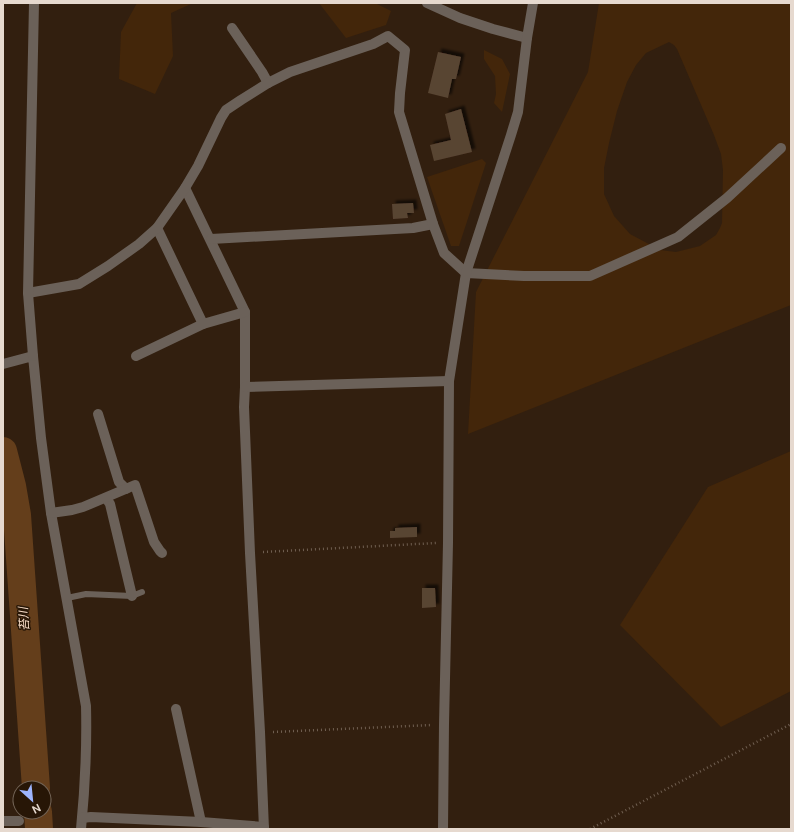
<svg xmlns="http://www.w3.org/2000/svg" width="794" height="832" viewBox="0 0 794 832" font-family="'DM Sans','Noto Sans JP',sans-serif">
<defs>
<filter id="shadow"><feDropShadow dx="3.5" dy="-3.5" stdDeviation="1" flood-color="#0009"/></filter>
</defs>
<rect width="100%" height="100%" fill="#321f0f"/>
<!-- green -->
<g fill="#43260a" fill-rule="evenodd">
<path d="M137 3H193L171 13 173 56 155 94 119 79 121 32Z"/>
<path d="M319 3H375L391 11 386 25 346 38Z"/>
<path d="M599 3H791V305L468 434 476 292 588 72ZM669 42 674 45 677 49 714 135 721 154 723 170 722 223 720 228 716 235 700 246 676 252 660 250 630 234 614 216 604 194V168L609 143 617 111 627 82 636 65 646 53Z"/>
<path d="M484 50 502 59 510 74 502 112 494 103 496 94 495 76 484 59Z"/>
<path d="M482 159 486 163 459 246H451L427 177Z"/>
<path d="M791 451V691L721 727 620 625 708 487Z"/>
</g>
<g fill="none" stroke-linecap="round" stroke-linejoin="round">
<!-- river -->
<g stroke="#643e1b" stroke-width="28">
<path d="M3 451 12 486 17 515 36 788"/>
<path d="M38 812 39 829"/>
</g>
</g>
<!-- building -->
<g fill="#594433" filter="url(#shadow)">
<path d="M438 52 461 57 456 79H452L448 98 428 93Z"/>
<path d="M461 109 472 152 434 161 430 145 451 140 445 114Z"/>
<path d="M413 203 414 213H407L408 218 393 219 392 204Z"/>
<path d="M417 527V537L390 538V531H395V528Z"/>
<path d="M422 588H435L436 607 422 608Z"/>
</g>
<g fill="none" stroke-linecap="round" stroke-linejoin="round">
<!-- path -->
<g stroke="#705f51" stroke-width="2.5" stroke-dasharray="1 3" stroke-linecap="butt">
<path d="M263 552 436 543"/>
<path d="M273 732 432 725"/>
<path d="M590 829 791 724"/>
</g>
<!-- service -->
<path stroke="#6b6159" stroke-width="6" d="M67 598 86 594 132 596 142 592"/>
<!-- minor -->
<g stroke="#6b6159" stroke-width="10">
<path d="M232 28 262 72 268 83"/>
<path d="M185 188 245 312V387L244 407 250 553 260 732 264 829"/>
<path d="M157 228 203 324"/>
<path d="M211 239 413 228 433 224"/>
<path d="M28 293 79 284 108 266 139 244 157 228 185 188 198 166 221 118 226 110 241 100 268 83 290 72 373 44 388 36 405 50 400 93 399 112 433 224 444 253 466 273 524 276H590L678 237 727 198 781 148"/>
<path d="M136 356 203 324 245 312"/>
<path d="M3 364 33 356 41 438 51 513 86 706C87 747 85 788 81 829"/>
<path d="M245 387 449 381"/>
<path d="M98 414 119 482 126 489"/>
<path d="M106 498 110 504 132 596"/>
<path d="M51 513 72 510 83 507 135 485 154 542 160 551 162 553"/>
<path d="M176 709 201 822"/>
<path d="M82 818 91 817 201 822 264 827"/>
<path d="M3 821H19"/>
</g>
<!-- tertiary -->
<g stroke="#6b6159" stroke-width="10">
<path d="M427 3 460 18 493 29 527 38"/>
<path d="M33 356 28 293 34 3"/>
<path d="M443 829 444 724 448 543 449 381 466 273 511 135 518 112 527 38 533 3"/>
</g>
</g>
<g text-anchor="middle" stroke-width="3" stroke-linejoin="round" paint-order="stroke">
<!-- water labels -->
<g font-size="12" font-style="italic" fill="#f9dec9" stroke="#271606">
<text transform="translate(24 619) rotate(-94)" y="4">苔川</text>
</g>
</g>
<!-- border -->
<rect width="794" height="832" fill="none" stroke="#e6d9cf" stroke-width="8"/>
<!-- north arrow -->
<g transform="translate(32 800) rotate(153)"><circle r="19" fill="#271606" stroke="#736456"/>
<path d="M0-3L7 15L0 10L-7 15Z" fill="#9db4fd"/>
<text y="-6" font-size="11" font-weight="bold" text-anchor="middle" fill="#e6d9cf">N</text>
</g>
</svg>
